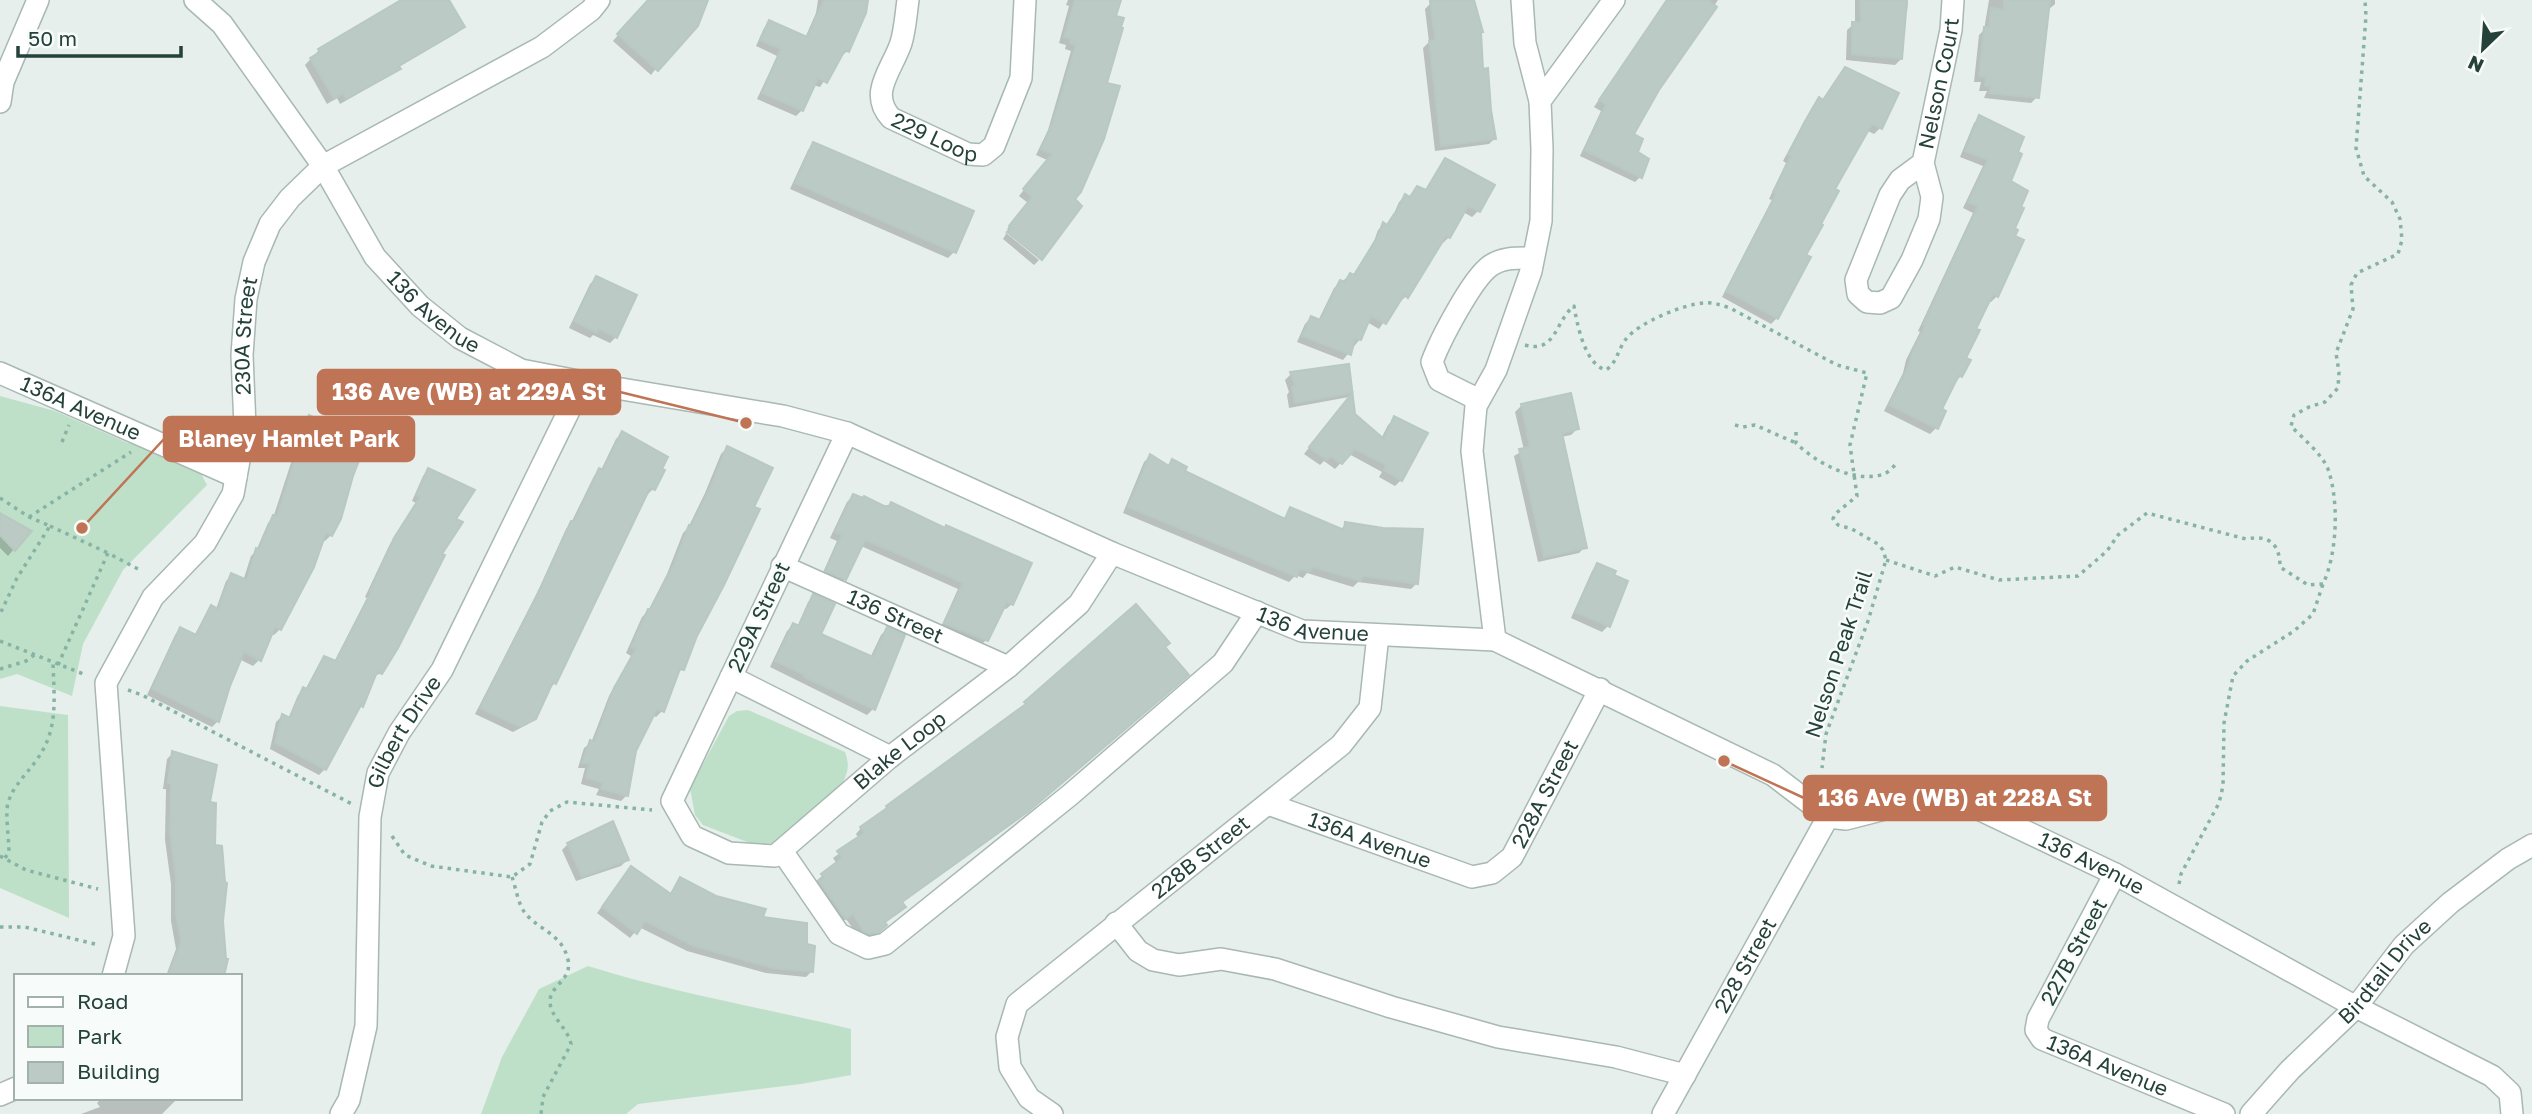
<svg xmlns="http://www.w3.org/2000/svg" width="2532" height="1114" viewBox="0 0 2532 1114" font-family="'Golos Text',sans-serif">
<rect width="100%" height="100%" fill="#e6efeb"/>
<!-- green -->
<g fill="#bfe0c8">
<path d="M0 396 55 411 128 443 190 453 207 485 123 570 83 644 72 696 17 674 0 679Z"/>
<path d="M0 706 68 715 69 918 0 888Z"/>
<path d="M748 710 845 752C849 764 849 770 843 782L782 840 775 843 755 845 703 825 695 815 690 788 729 716 737 711Z"/>
<path d="M588 966C674 993 764 1008 851 1029V1075L801 1084 638 1104 626 1114H481L502 1057 539 989Z"/>
</g>
<!-- shadow -->
<g fill="#0003">
<path d="M403 0H447L463 27 457 33 398 67 393 74 340 104 337 98 327 104 305 65 319 50Z"/>
<path d="M648 0H707L651 75 613 41Z"/>
<path d="M818 0H866L848 51 841 56 820 87 813 85 802 110 796 116 757 99 777 56 756 46 764 28 770 23 805 38 816 13Z"/>
<path d="M1068 0H1118L1041 257 1007 229 1028 203 1019 196 1047 160 1036 155 1048 130 1071 51 1065 49 1066 45 1059 43 1069 6 1066 5Z"/>
<path d="M1666 0H1718L1657 89 1632 135 1640 177 1635 182 1580 156 1601 111 1594 107Z"/>
<path d="M1855 0H1908L1907 12 1904 16 1901 59 1895 65 1846 60 1847 30 1855 23Z"/>
<path d="M1989 0H2055V4L2048 10 2037 97 2031 103 1984 98 1987 91H1979L1981 82H1974L1979 35 1984 30Z"/>
<path d="M1431 3 1482 71 1495 138 1489 144 1435 151 1423 48 1429 42 1425 9Z"/>
<path d="M1845 69 1896 94 1880 128 1874 134 1866 130 1833 190 1777 318 1771 324 1722 297 1772 200 1769 199 1786 163 1783 161 1799 131 1813 106 1819 100 1822 101Z"/>
<path d="M1980 117 2009 182 2013 229 1997 296 1991 302 1988 300 1974 330 1961 376 1955 382 1940 410 1936 428 1930 434 1884 411 1903 373 1906 360 1920 332 1918 331 1973 213 1963 208 1983 166 1960 157 1974 123Z"/>
<path d="M814 144 954 252 948 258 790 189 808 150Z"/>
<path d="M1445 161 1478 211 1472 217 1463 212 1449 237 1443 243 1441 242 1406 296 1400 302 1398 301 1379 329 1367 322 1360 339 1343 360 1297 342 1305 324 1311 318 1318 321 1334 288 1350 275 1353 276 1373 244 1378 230 1383 225 1386 226 1392 218 1399 202 1405 196 1409 198 1417 188 1424 192Z"/>
<path d="M1005 232 1039 260 1034 265 1003 239 1006 234Z"/>
<path d="M596 278 616 337 610 343 593 335 590 338 569 328 590 284Z"/>
<path d="M1347 366 1354 415 1381 439 1388 425 1394 419 1401 480 1395 486 1379 477 1382 472 1349 454 1335 469 1324 461 1320 465 1304 454 1349 397 1289 408 1287 395 1289 392 1285 380 1291 374Z"/>
<path d="M1521 406 1577 429 1571 435 1561 437 1585 547 1579 553 1538 562 1514 456 1524 450 1515 412Z"/>
<path d="M310 417 331 535 325 541 322 540 313 566 280 629 274 635 270 634 259 660 253 666 239 659 218 721 212 727 147 695 175 635 181 629 194 636 206 614 212 608 216 609 226 581 232 575 243 581 251 556 256 551 268 523 273 518 304 423Z"/>
<path d="M622 433 653 489 647 495 645 494 555 683 549 689 534 718 528 724 513 732 475 714 537 593 566 529 571 523 594 476 601 470 616 439Z"/>
<path d="M727 448 696 635 682 669 675 676 662 711 656 717 652 715 634 750 627 795 621 801 596 795 599 789 581 784 585 768H578L584 748 591 743 609 696 631 656 626 653 642 617 648 611 667 574 683 533 688 528 705 493 721 454Z"/>
<path d="M1150 456 1167 466 1172 461 1183 472 1283 520 1291 509 1340 530 1346 524 1417 583 1411 589 1358 582 1353 587 1307 573 1303 578 1296 575 1289 582 1123 513 1144 462Z"/>
<path d="M429 470 453 519 439 554 380 673 373 678 362 706 355 713 325 769 319 775 270 749 276 722 282 716 288 719 298 695 305 690 319 664 325 658 334 662 367 598 365 597 389 546 416 503 412 501 423 476Z"/>
<path d="M853 496 1012 604 1006 609 1002 608 986 640 980 646 940 629 958 589 861 546 845 579 839 585 821 577 837 541 830 538 847 502Z"/>
<path d="M0 515 30 531 8 556 0 548Z"/>
<path d="M1598 565 1612 576 1608 626 1602 632 1571 618 1592 571Z"/>
<path d="M814 597 819 635 870 658 881 635 887 629 873 709 867 715 770 667 787 631 793 625 797 627 808 602Z"/>
<path d="M1163 647 1181 681 1021 817 901 903 879 931 871 937H859L846 919 839 924 814 889 818 884 816 881 837 864 833 858 859 839 856 834 861 828 1026 703Z"/>
<path d="M173 753 208 803 221 921 222 976H166L176 949 171 921V884L165 840 166 789H163L167 759Z"/>
<path d="M612 824 627 860 621 866 576 881 562 850 568 844Z"/>
<path d="M631 868 669 895 680 879 761 918 812 971 806 977 766 973 687 951 639 927 630 938 597 913Z"/>
<path d="M102 1098H178L162 1114H81L100 1107 97 1103Z"/>
</g>
<!-- building -->
<g fill="#bbcac4" stroke="#b8c9c2" stroke-width="2">
<path d="M401 0H449L465 27 399 66 401 69 346 99 343 93 334 99 310 58 320 52 318 49Z"/>
<path d="M648 0H708L698 26 658 71 617 34Z"/>
<path d="M824 0H868L866 13 849 52 845 50 827 83 818 78 803 111 762 93 781 49 760 40 769 20 807 37Z"/>
<path d="M1075 0H1121L1116 16 1124 18 1121 27 1123 28 1107 83 1120 86 1104 139 1081 192 1075 199 1082 206 1042 260 1007 232 1011 228 1009 226 1032 197 1023 189 1052 154 1041 149 1053 122 1076 45 1070 43 1071 39 1064 37Z"/>
<path d="M1474 0 1483 32H1481L1483 69 1488 68 1491 110 1496 139 1441 146 1429 41 1435 40 1430 1Z"/>
<path d="M1667 0H1708L1717 7 1659 90 1634 134 1643 139 1638 152 1649 159 1642 178 1584 150 1606 105 1599 100Z"/>
<path d="M1860 0H1907L1902 59 1852 54V22H1861Z"/>
<path d="M2004 0H2050L2039 98 1989 93 1991 86H1985L1986 77 1979 76 1984 27H1989L1991 8 2004 10Z"/>
<path d="M1845 67 1899 93 1882 129 1872 124 1835 189 1839 191 1821 224 1823 225 1806 255 1811 257 1778 319 1726 291 1776 194 1773 192 1791 156 1788 155 1804 123 1819 97 1823 100Z"/>
<path d="M1979 115 2024 137 2018 152 2022 154 2011 181 2028 191 2021 207 2024 208 2015 228 2018 230 2015 236 2024 240 1998 297 1993 294 1976 329 1980 330 1966 358 1971 360 1962 377 1959 375 1942 409 1946 411 1938 429 1889 405 1909 365 1912 352 1925 326 1923 325 1978 206 1968 202 1988 160 1965 151Z"/>
<path d="M813 142 974 211 956 253 795 183Z"/>
<path d="M1445 158 1495 185 1480 212 1468 206 1450 238 1446 236 1408 298 1404 295 1386 324 1371 316 1361 340 1355 339 1351 355 1302 336 1311 316 1320 320 1340 280 1345 282 1350 273 1354 275 1378 236 1383 222 1387 225 1394 214 1395 215 1405 194 1410 197 1417 186 1426 190Z"/>
<path d="M596 276 637 295 617 338 599 329 597 333 574 321Z"/>
<path d="M1349 364 1355 414 1384 439 1394 416 1428 433 1402 481 1384 470 1386 465 1355 449 1342 464 1330 456 1327 460 1309 447 1352 393 1295 403 1292 387 1295 385 1290 372Z"/>
<path d="M1571 393 1579 429 1562 433 1587 548 1544 557 1519 449 1530 447 1521 404Z"/>
<path d="M309 415 366 443 353 476 341 519 332 536 326 533 314 567 281 630 275 627 261 661 244 652 230 686 219 722 152 689 180 627 196 635 211 605 218 609 231 573 247 580 256 548 259 549 273 515 277 516Z"/>
<path d="M622 431 668 457 662 469 665 470 655 490 650 488 556 684 553 682 536 719 520 727 480 708 542 585 571 521 574 522 599 468 603 470Z"/>
<path d="M727 446 773 468 754 507 760 509 724 585 697 636 684 670 680 669 664 712 657 709 636 751 628 796 601 789 603 783 586 778 590 763H582L590 740 594 742 614 688 636 649 631 647 648 609 650 610 673 566 689 525 691 526 711 486Z"/>
<path d="M1150 454 1169 466 1172 459 1187 467 1185 471 1285 519 1290 507 1344 530 1345 522 1383 528 1423 529 1418 584 1363 576 1361 581 1312 567 1310 572 1300 569 1297 577 1128 507Z"/>
<path d="M428 468 475 490 456 519 463 522 442 554 445 555 398 648 382 674 377 672 363 707 361 705 326 770 275 743 282 714 290 718 303 687 307 689 324 656 336 661 371 592 370 591 394 538 420 497 416 495Z"/>
<path d="M853 494 863 498 864 496 884 506H889L891 502 945 528 946 525 1032 563 1013 605 1007 602 988 641 944 623 963 583 894 552 865 540 846 580 825 571 842 535 835 532Z"/>
<path d="M0 513 32 531 15 551 0 535Z"/>
<path d="M1597 563 1616 571 1614 575 1628 581 1610 627 1575 612Z"/>
<path d="M813 594 835 604 821 634 873 657 887 627 905 635 875 710 804 677 805 675 775 661 793 623 799 626Z"/>
<path d="M1136 604 1170 643 1165 647 1189 675 1029 811 902 902 906 907 885 922 887 925 879 932 870 934 864 932 853 914 846 919 819 881 824 878 821 874 842 858 837 851 864 833 860 827 887 808 886 806 1026 704 1024 702Z"/>
<path d="M172 751 217 765 210 802 216 803 215 845 222 846 225 882 227 883 223 921 226 959H228L224 976H168L181 942 176 914V877L170 833 171 784 168 783Z"/>
<path d="M613 821 629 860 582 877 567 843Z"/>
<path d="M631 866 671 894 680 877 716 896 766 909 763 917 807 923V944L815 946 813 972 773 968 694 946 645 921 637 934 602 907Z"/>
</g>
<g fill="none" stroke-linecap="round" stroke-linejoin="round">
<defs>
<g id="minor">
<path id="s1" d="M195 0 222 24 323 166 375 257 420 306 460 338 521 370 604 386 783 416 847 433 1112 553 1302 631 1495 640 1773 775 1828 817 1846 819 1924 799H1947L1968 804 2115 874 2356 1007 2492 1076 2510 1093 2512 1114"/>
<path id="s2" d="M908 0C906 14 905 30 901 43 892 70 868 93 891 118L968 154 983 155 994 146 1021 78 1025 0"/>
<path d="M1522 0 1525 43 1540 101"/>
<path d="M0 102 3 82 38 0"/>
<path id="s3" d="M1923 163 1900 180 1890 195 1856 280 1858 294 1867 302 1880 303 1891 298 1912 260 1929 219 1932 197 1923 163 1951 30 1953 0"/>
<path id="s4" d="M0 373 236 477"/>
<path d="M1479 400 1439 380 1432 362C1440 340 1472 279 1490 266 1503 257 1518 258 1533 258"/>
<path id="s5" d="M847 433 672 801 692 836 729 853 775 856 890 757 1008 667 1079 604 1112 553"/>
<path id="s6" d="M782 566 1008 667"/>
<path d="M1495 640 1472 451 1476 406 1496 370 1531 271 1541 221 1542 149 1540 101 1614 0"/>
<path d="M731 677 890 757"/>
<path id="s7" d="M1268 804 1472 877 1492 873 1512 857 1600 689"/>
<path d="M782 851 839 934 868 948 885 944 1070 795 1223 663 1257 612"/>
<path id="s8" d="M2115 874 2038 1019 2036 1030 2042 1039 2224 1114"/>
<path d="M1116 923 1138 951 1153 960 1179 965 1221 959 1275 969 1391 1007 1498 1037 1616 1057 1685 1075"/>
<path id="s9" d="M113 976 124 936 106 683 153 597 205 543 233 494 245 427 242 355 246 299 254 262 270 224 290 198 323 166 542 47 591 10 599 0"/>
<path d="M0 1095 16 1088"/>
<path id="s10" d="M341 1114 349 1100 366 1026 370 817 378 773 399 733 442 670 583 382"/>
<path id="s11" d="M1052 1114 1029 1098 1010 1067 1007 1037 1017 1004 1341 745 1370 708 1378 635"/>
<path id="s12" d="M1663 1114 1828 817"/>
<path id="s13" d="M2251 1114 2290 1070 2356 1007 2404 945 2450 903 2508 859 2532 845"/>
</g>
</defs>
<!-- minor casing -->
<use href="#minor" stroke="#a8b8b2" stroke-width="24"/>
<!-- path -->
<g stroke="#86b3a5" stroke-width="3.5" stroke-dasharray="3.5 5" stroke-linecap="butt">
<path d="M1525 345C1556 354 1555 321 1574 306 1577 324 1585 365 1606 370 1617 363 1618 349 1626 339 1638 323 1684 304 1704 303 1713 302 1721 305 1730 308L1837 365 1867 373 1850 445 1857 496 1835 514 1833 519 1838 525 1852 529 1878 544 1883 550 1886 560 1868 621 1826 734 1822 768"/>
<path d="M1735 425 1743 427 1755 425 1796 443"/>
<path d="M1796 432V443C1816 463 1855 484 1884 474 1889 472 1893 467 1897 463"/>
<path d="M62 442 69 425"/>
<path d="M0 498 29 517 50 526 17 578 0 614"/>
<path d="M29 517 131 452"/>
<path d="M50 526 108 553"/>
<path d="M1886 560 1935 576 1955 567 1999 580 2078 576 2107 551 2118 535 2147 513 2246 539C2270 534 2280 545 2280 567L2308 585 2323 584C2337 554 2339 504 2329 472 2324 455 2303 439 2291 426L2294 415 2309 407 2325 402 2338 388 2339 372 2336 353 2353 309 2351 285 2357 273 2398 254 2402 240 2400 219 2392 202 2364 176 2356 148 2366 16 2365 0"/>
<path d="M0 641 86 675"/>
<path d="M58 665 108 553 138 569"/>
<path d="M0 669 26 661 34 655"/>
<path d="M128 690 142 695 352 804"/>
<path d="M392 836 405 855 431 866 512 877 530 864 542 822 550 811 567 802 652 810"/>
<path d="M0 856 26 870 98 889"/>
<path d="M5 858 9 852C9 839 5 814 8 803 13 786 25 776 35 762 59 731 54 700 53 663"/>
<path d="M512 877C516 888 518 904 525 913 537 928 557 933 565 951 578 979 552 982 550 1000 549 1016 568 1028 571 1044L543 1097 541 1114"/>
<path d="M2179 884 2181 874 2219 803 2223 786 2224 723 2233 676 2247 661 2294 631 2313 614 2323 584"/>
<path d="M0 927H25L99 945"/>
</g>
<!-- minor -->
<use href="#minor" stroke="#fff" stroke-width="21"/>
</g>
<g text-anchor="middle" stroke-width="5" stroke-linejoin="round" paint-order="stroke">
<!-- street labels -->
<g font-size="21" fill="#24423a" stroke="#f7fbf9">
<text dy="7" stroke="none"><textPath href="#s3" startOffset="416">Nelson Court</textPath></text>
<text dy="7" stroke="none"><textPath href="#s2" startOffset="173">229 Loop</textPath></text>
<text dy="7" stroke="none"><textPath href="#s1" startOffset="396">136 Avenue</textPath></text>
<text dy="7" stroke="none"><textPath href="#s9" startOffset="684">230A Street</textPath></text>
<text dy="7" stroke="none"><textPath href="#s4" startOffset="88">136A Avenue</textPath></text>
<text dy="7" stroke="none"><textPath href="#s6" startOffset="124">136 Street</textPath></text>
<text transform="translate(759 617) rotate(-65)" y="7">229A Street</text>
<text dy="7" stroke="none"><textPath href="#s1" startOffset="1340">136 Avenue</textPath></text>
<text transform="translate(1839 654) rotate(-72)" y="7">Nelson Peak Trail</text>
<text dy="7" stroke="none"><textPath href="#s10" startOffset="394">Gilbert Drive</textPath></text>
<text dy="7" stroke="none"><textPath href="#s5" startOffset="698">Blake Loop</textPath></text>
<text dy="7" stroke="none"><textPath href="#s7" startOffset="334">228A Street</textPath></text>
<text dy="7" stroke="none"><textPath href="#s7" startOffset="108">136A Avenue</textPath></text>
<text dy="7" stroke="none"><textPath href="#s11" startOffset="364">228B Street</textPath></text>
<text dy="7" stroke="none"><textPath href="#s1" startOffset="2182">136 Avenue</textPath></text>
<text transform="translate(2074 952) rotate(-62)" y="7">227B Street</text>
<text dy="7" stroke="none"><textPath href="#s12" startOffset="170">228 Street</textPath></text>
<text dy="7" stroke="none"><textPath href="#s13" startOffset="196">Birdtail Drive</textPath></text>
<text dy="7" stroke="none"><textPath href="#s8" startOffset="257">136A Avenue</textPath></text>
</g>
</g>
<!-- callouts -->
<path fill="none" stroke="#c07456" stroke-width="2.5" d="M746 423L620 392M82 528L164 439M1724 761L1804 798"/>
<g fill="#c07456" stroke="#f7fbf9" stroke-width="2.5">
<circle cx="746" cy="423" r="7"/>
<circle cx="82" cy="528" r="7"/>
<circle cx="1724" cy="761" r="7"/>
</g>
<g fill="#c07456" stroke="#c07456" stroke-width="2.5">
<rect x="318" y="370" width="302" height="44" rx="7"/>
<rect x="164" y="417" width="250" height="44" rx="7"/>
<rect x="1804" y="776" width="302" height="44" rx="7"/>
</g>
<g font-size="23" text-anchor="middle" font-weight="bold" fill="#fff">
<text x="469" y="400">136 Ave (WB) at 229A St</text>
<text x="289" y="447">Blaney Hamlet Park</text>
<text x="1955" y="806">136 Ave (WB) at 228A St</text>
</g>
<!-- legend -->
<rect x="14" y="974" width="228" height="126" fill="#f7fbf9" stroke="#a3b1ad" stroke-width="2"/>
<rect x="28" y="997" width="35" height="10" fill="#ffffff" stroke="#a3b1ad" stroke-width="2"/>
<text x="77" y="1009" font-size="21" fill="#24423a">Road</text>
<rect x="28" y="1026" width="35" height="21" fill="#bfe0c8" stroke="#a3b1ad" stroke-width="2"/>
<text x="77" y="1044" font-size="21" fill="#24423a">Park</text>
<rect x="28" y="1062" width="35" height="21" fill="#bbcac4" stroke="#a3b1ad" stroke-width="2"/>
<text x="77" y="1079" font-size="21" fill="#24423a">Building</text>
<!-- north arrow -->
<g transform="translate(2483 49) rotate(205)" stroke="#f7fbf9" stroke-width="5" paint-order="stroke">
<path d="M0-5L12 26L0 18L-12 26Z" fill="#24423a"/>
<text y="-10" font-size="19" font-weight="bold" text-anchor="middle" fill="#24423a">N</text>
</g>
<!-- scale -->
<path d="M18 46v10h163v-10" fill="none" stroke="#24423a" stroke-width="3.5"/>
<text x="28" y="46" font-size="21" fill="#24423a" stroke="#f7fbf9" stroke-width="5" paint-order="stroke">50 m</text>
</svg>
